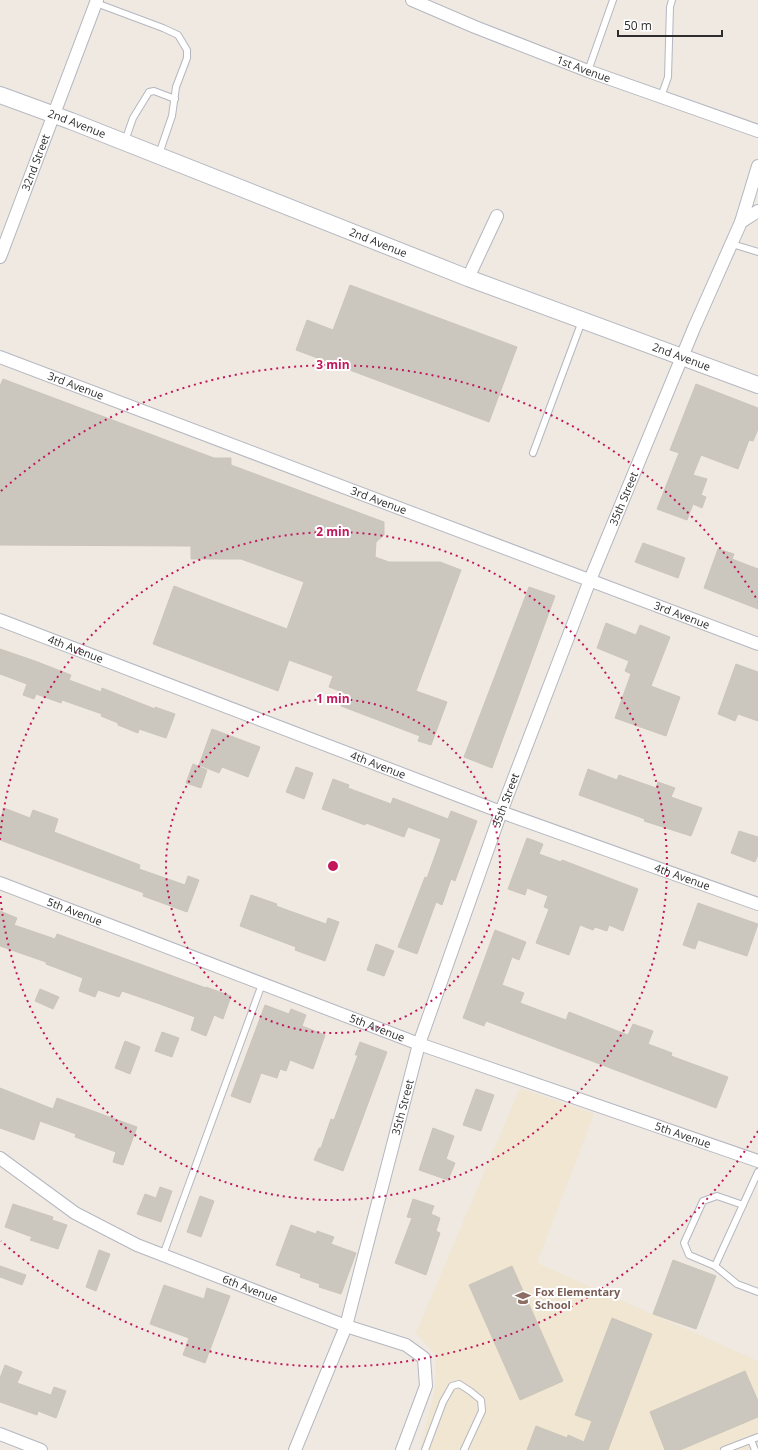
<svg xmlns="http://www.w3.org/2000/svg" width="758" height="1450" viewBox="0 0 758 1450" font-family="'Open Sans',sans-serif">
<rect width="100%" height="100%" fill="#efe9e1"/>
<!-- education -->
<path fill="#f0e6d1" d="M520 1088 594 1114 537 1263 758 1361V1450H420L434 1394 436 1372 435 1354 416 1333Z"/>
<!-- building -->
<g fill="#cbc7bf" stroke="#cbc5ba">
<path d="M350 285 517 347 489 422 296 350 307 320 333 330Z"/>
<path d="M3 379 214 458H231V465L384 522V535L376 542 375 557 389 562H440L461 570 416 691 447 702 431 745 418 741 420 736 341 706 345 693 329 687 333 676 289 660 278 691 153 644 174 586 287 629 304 582 241 559H191V546L0 545V386Z"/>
<path d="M696 384 758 408V429L753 441 749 440 738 469 701 455 693 475 707 479 701 495 706 497 702 508 693 504 687 520 657 509 679 453 670 450Z"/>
<path d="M643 543 685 558 678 578 635 562Z"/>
<path d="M718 549 734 554 732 559 758 569V609L704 588Z"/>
<path d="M529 587 555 596 492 768 464 757Z"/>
<path d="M606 623 636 635 640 625 670 637 651 686 680 697 666 736 615 718 631 674 625 671 629 661 597 648Z"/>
<path d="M0 649 35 661 71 675 69 680 101 692 102 688 155 709V707L175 714 166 738 139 729 138 733 118 725V723L101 716 102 714 62 700 61 703 36 694 34 699 23 695 27 684 0 674Z"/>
<path d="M736 664 758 672V721L738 714 735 721 718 714Z"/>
<path d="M212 729 260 747 248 777 222 767 219 773 199 765Z"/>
<path d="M193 764 207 770 201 788 186 783Z"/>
<path d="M296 767 313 773 304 799 286 792Z"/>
<path d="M588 769 617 780 619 775 656 788 658 782 675 788 671 797 702 808 691 836 644 821 645 819 579 795Z"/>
<path d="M333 779 349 785 348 788 391 804 393 798 448 819 451 811 477 821 455 881 451 879 442 905 436 902 417 954 398 947 425 877 427 878 441 839 408 827 404 837 366 823 365 825 322 809Z"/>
<path d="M4 808 30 818 33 810 58 819 54 832 140 865 139 869 185 885 188 876 199 880 187 912 143 896 144 893 0 840V819Z"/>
<path d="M739 831 758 837V855L755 862 731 853Z"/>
<path d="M527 838 543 844 539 854 561 862 562 860 638 889 623 931 609 925 607 931 595 927 593 930 580 925 569 955 536 943 549 909 544 907 548 896 527 888 525 895 508 889Z"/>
<path d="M251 895 277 904 276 906 326 924 328 918 339 922 325 961 295 950 296 947 240 926Z"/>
<path d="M698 903 758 924 747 956 698 940 695 949 683 945Z"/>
<path d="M0 911 17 918 14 925 55 939 57 934 206 988V987L231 996 223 1019 214 1015 206 1036 191 1030 195 1017 157 1003 122 991 119 997 98 990 95 997 79 991 83 978 46 964V962L0 946Z"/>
<path d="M495 930 526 942 519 960 512 957 502 985 524 993 520 1003 566 1020 569 1012 628 1035 633 1024 653 1031 648 1044 672 1053 671 1056 728 1077 716 1108 486 1021 484 1026 463 1018Z"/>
<path d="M376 944 394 951 384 976 367 970Z"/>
<path d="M40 989 59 997 53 1009 35 1001Z"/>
<path d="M265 1005 289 1014 291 1009 306 1015 302 1026 325 1035 313 1069 290 1060 286 1071 280 1069 277 1078 261 1073 250 1103 231 1096Z"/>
<path d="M162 1032 179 1038 172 1057 155 1051Z"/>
<path d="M125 1041 140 1047 130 1074 115 1068Z"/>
<path d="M360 1042 387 1052 343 1171 314 1160 319 1148H321L331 1119 334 1120 358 1055H355Z"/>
<path d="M0 1088 53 1109 57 1098 137 1127 123 1165 113 1162 116 1152 75 1137 76 1134 40 1121 34 1140 0 1128Z"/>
<path d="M476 1089 494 1095 481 1131 463 1125Z"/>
<path d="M433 1128 454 1136 446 1159 455 1163 448 1180 419 1170Z"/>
<path d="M160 1187 172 1191 161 1222 137 1214 145 1194 156 1198Z"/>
<path d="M200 1196 214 1201 201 1237 187 1232Z"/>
<path d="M413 1199 434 1206 431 1214 440 1218 436 1231 440 1233 426 1275 395 1263 412 1218 407 1217Z"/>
<path d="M13 1204 53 1217 52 1220 67 1225 58 1249 30 1240 32 1237 5 1227Z"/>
<path d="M291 1225 316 1234 317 1231 334 1237 331 1244 356 1253 341 1294 319 1287 320 1284 300 1277 301 1274 276 1265Z"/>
<path d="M99 1250 110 1254 96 1291 86 1287Z"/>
<path d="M673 1260 716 1276 696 1329 653 1314Z"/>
<path d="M0 1266 26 1275 22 1285 0 1277Z"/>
<path d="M512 1266 563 1381 520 1400 469 1285Z"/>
<path d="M164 1285 204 1299 207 1288 230 1296 205 1363 183 1355 189 1338 150 1324Z"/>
<path d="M612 1318 652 1334 608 1450H527L536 1426 567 1438 568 1435 584 1442 592 1421 575 1415Z"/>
<path d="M5 1365 22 1372 17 1383 51 1395 54 1387 66 1391 56 1418 38 1411 37 1415 0 1402V1378Z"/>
<path d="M745 1371 758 1401V1417L680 1450H665L650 1412Z"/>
</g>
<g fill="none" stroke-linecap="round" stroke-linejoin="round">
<defs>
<g id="lane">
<path d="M96 3 163 28 178 35 187 50V58L176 87 172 116 159 154"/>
<path d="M588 71 613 0"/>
<path d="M661 97 668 77 670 7 672 0"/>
<path d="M125 141 133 118 149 92 154 91 175 99"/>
<path d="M732 244 758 252"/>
<path d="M533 453 582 321"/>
<path d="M758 1172 715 1266 737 1284 758 1292"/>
<path d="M163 1255 262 984"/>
<path d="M715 1266 689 1255 684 1243 703 1201 717 1196 743 1205"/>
<path d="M751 1440 755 1450"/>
<path d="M425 1450 443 1402 452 1386 459 1384 470 1391 481 1400 482 1411 464 1450"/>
<path d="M724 1450 758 1437"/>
</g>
<g id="street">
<path id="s1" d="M412 0 475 27 588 71 758 131"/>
<path d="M741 222 758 211"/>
<path id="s2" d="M0 257 97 0"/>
<path d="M468 278 497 216"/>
<path id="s3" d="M0 357 758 644"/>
<path id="s4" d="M0 620 501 812 758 904"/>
<path id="s5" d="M0 883 419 1044 758 1161"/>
<path id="s6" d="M0 1158 75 1213 137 1245 346 1326 406 1345 424 1358 426 1386 402 1450"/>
<path d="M0 1434 41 1450"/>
<path id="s7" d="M295 1450 346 1326 419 1044 501 812 590 580 694 328 741 222 758 166"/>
</g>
<g id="secondary">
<path id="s8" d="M0 95 71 121 468 278 758 385"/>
</g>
</defs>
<!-- lane casing -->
<use href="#lane" stroke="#b4b7c1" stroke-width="8"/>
<!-- street casing -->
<use href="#street" stroke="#b4b7c1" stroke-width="14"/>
<!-- secondary casing -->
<use href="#secondary" stroke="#b4b7c1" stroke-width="18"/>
<!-- lane -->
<use href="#lane" stroke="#fff" stroke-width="6"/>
<!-- street -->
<use href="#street" stroke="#fff" stroke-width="12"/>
<!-- secondary -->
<use href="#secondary" stroke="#fff" stroke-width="16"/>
</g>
<!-- distance rings -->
<g fill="none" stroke="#c2185b" stroke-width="2" stroke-dasharray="2 4">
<circle cx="333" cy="866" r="167"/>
<path d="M0 840A334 334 0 1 1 0 892"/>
<path d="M758 1131A501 501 0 0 1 1 1241M1 491A501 501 0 0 1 758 601"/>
</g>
<!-- icons -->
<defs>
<symbol id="school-bare" viewBox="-9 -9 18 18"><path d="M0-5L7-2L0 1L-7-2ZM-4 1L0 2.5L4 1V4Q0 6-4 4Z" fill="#8d6e63" stroke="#fff" stroke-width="2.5" paint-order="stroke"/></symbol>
</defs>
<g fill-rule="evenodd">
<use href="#school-bare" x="512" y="1287" width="22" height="22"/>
</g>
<g text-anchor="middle" stroke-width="4" stroke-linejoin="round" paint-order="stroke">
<!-- street labels -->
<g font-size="11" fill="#2e2e2e" stroke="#fff">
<text dy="4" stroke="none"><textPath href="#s1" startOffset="185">1st Avenue</textPath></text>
<text dy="4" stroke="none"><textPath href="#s8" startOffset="82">2nd Avenue</textPath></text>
<text dy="4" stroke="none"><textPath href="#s2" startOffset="101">32nd Street</textPath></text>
<text dy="4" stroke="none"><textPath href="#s8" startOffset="406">2nd Avenue</textPath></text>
<text dy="4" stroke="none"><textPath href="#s8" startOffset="730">2nd Avenue</textPath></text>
<text dy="4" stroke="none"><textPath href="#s3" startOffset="81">3rd Avenue</textPath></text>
<text dy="4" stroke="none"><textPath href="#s7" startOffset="1008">35th Street</textPath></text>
<text dy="4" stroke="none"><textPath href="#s3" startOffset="405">3rd Avenue</textPath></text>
<text dy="4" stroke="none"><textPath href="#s3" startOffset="729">3rd Avenue</textPath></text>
<text dy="4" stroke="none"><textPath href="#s4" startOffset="81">4th Avenue</textPath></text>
<text dy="4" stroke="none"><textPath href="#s4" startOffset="405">4th Avenue</textPath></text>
<text dy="4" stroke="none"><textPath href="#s7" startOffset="684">35th Street</textPath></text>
<text dy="4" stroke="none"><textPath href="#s4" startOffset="729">4th Avenue</textPath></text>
<text dy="4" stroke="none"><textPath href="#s5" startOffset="80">5th Avenue</textPath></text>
<text dy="4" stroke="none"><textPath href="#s5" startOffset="404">5th Avenue</textPath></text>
<text dy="4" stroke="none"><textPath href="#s7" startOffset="360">35th Street</textPath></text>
<text dy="4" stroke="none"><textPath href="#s5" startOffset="728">5th Avenue</textPath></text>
<text dy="4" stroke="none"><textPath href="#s6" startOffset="284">6th Avenue</textPath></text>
</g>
<!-- education labels -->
<g font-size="11" font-weight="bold" fill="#785e54" stroke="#fff" text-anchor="start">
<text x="535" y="1296">Fox Elementary<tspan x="535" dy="13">School</tspan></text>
</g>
</g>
<circle cx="333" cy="866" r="6" fill="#c2185b" stroke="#fff" stroke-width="2"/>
<g font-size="12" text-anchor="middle" font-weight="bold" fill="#c2185b" stroke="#fff" stroke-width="4" stroke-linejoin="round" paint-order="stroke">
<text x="333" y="369">3 min</text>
<text x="333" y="536">2 min</text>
<text x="333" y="703">1 min</text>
</g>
<!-- scale -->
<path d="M618 30v6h104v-6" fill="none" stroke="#2e2e2e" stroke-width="2"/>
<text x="624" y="30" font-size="12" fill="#2e2e2e" stroke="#ffffff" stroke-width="3" paint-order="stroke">50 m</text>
</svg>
